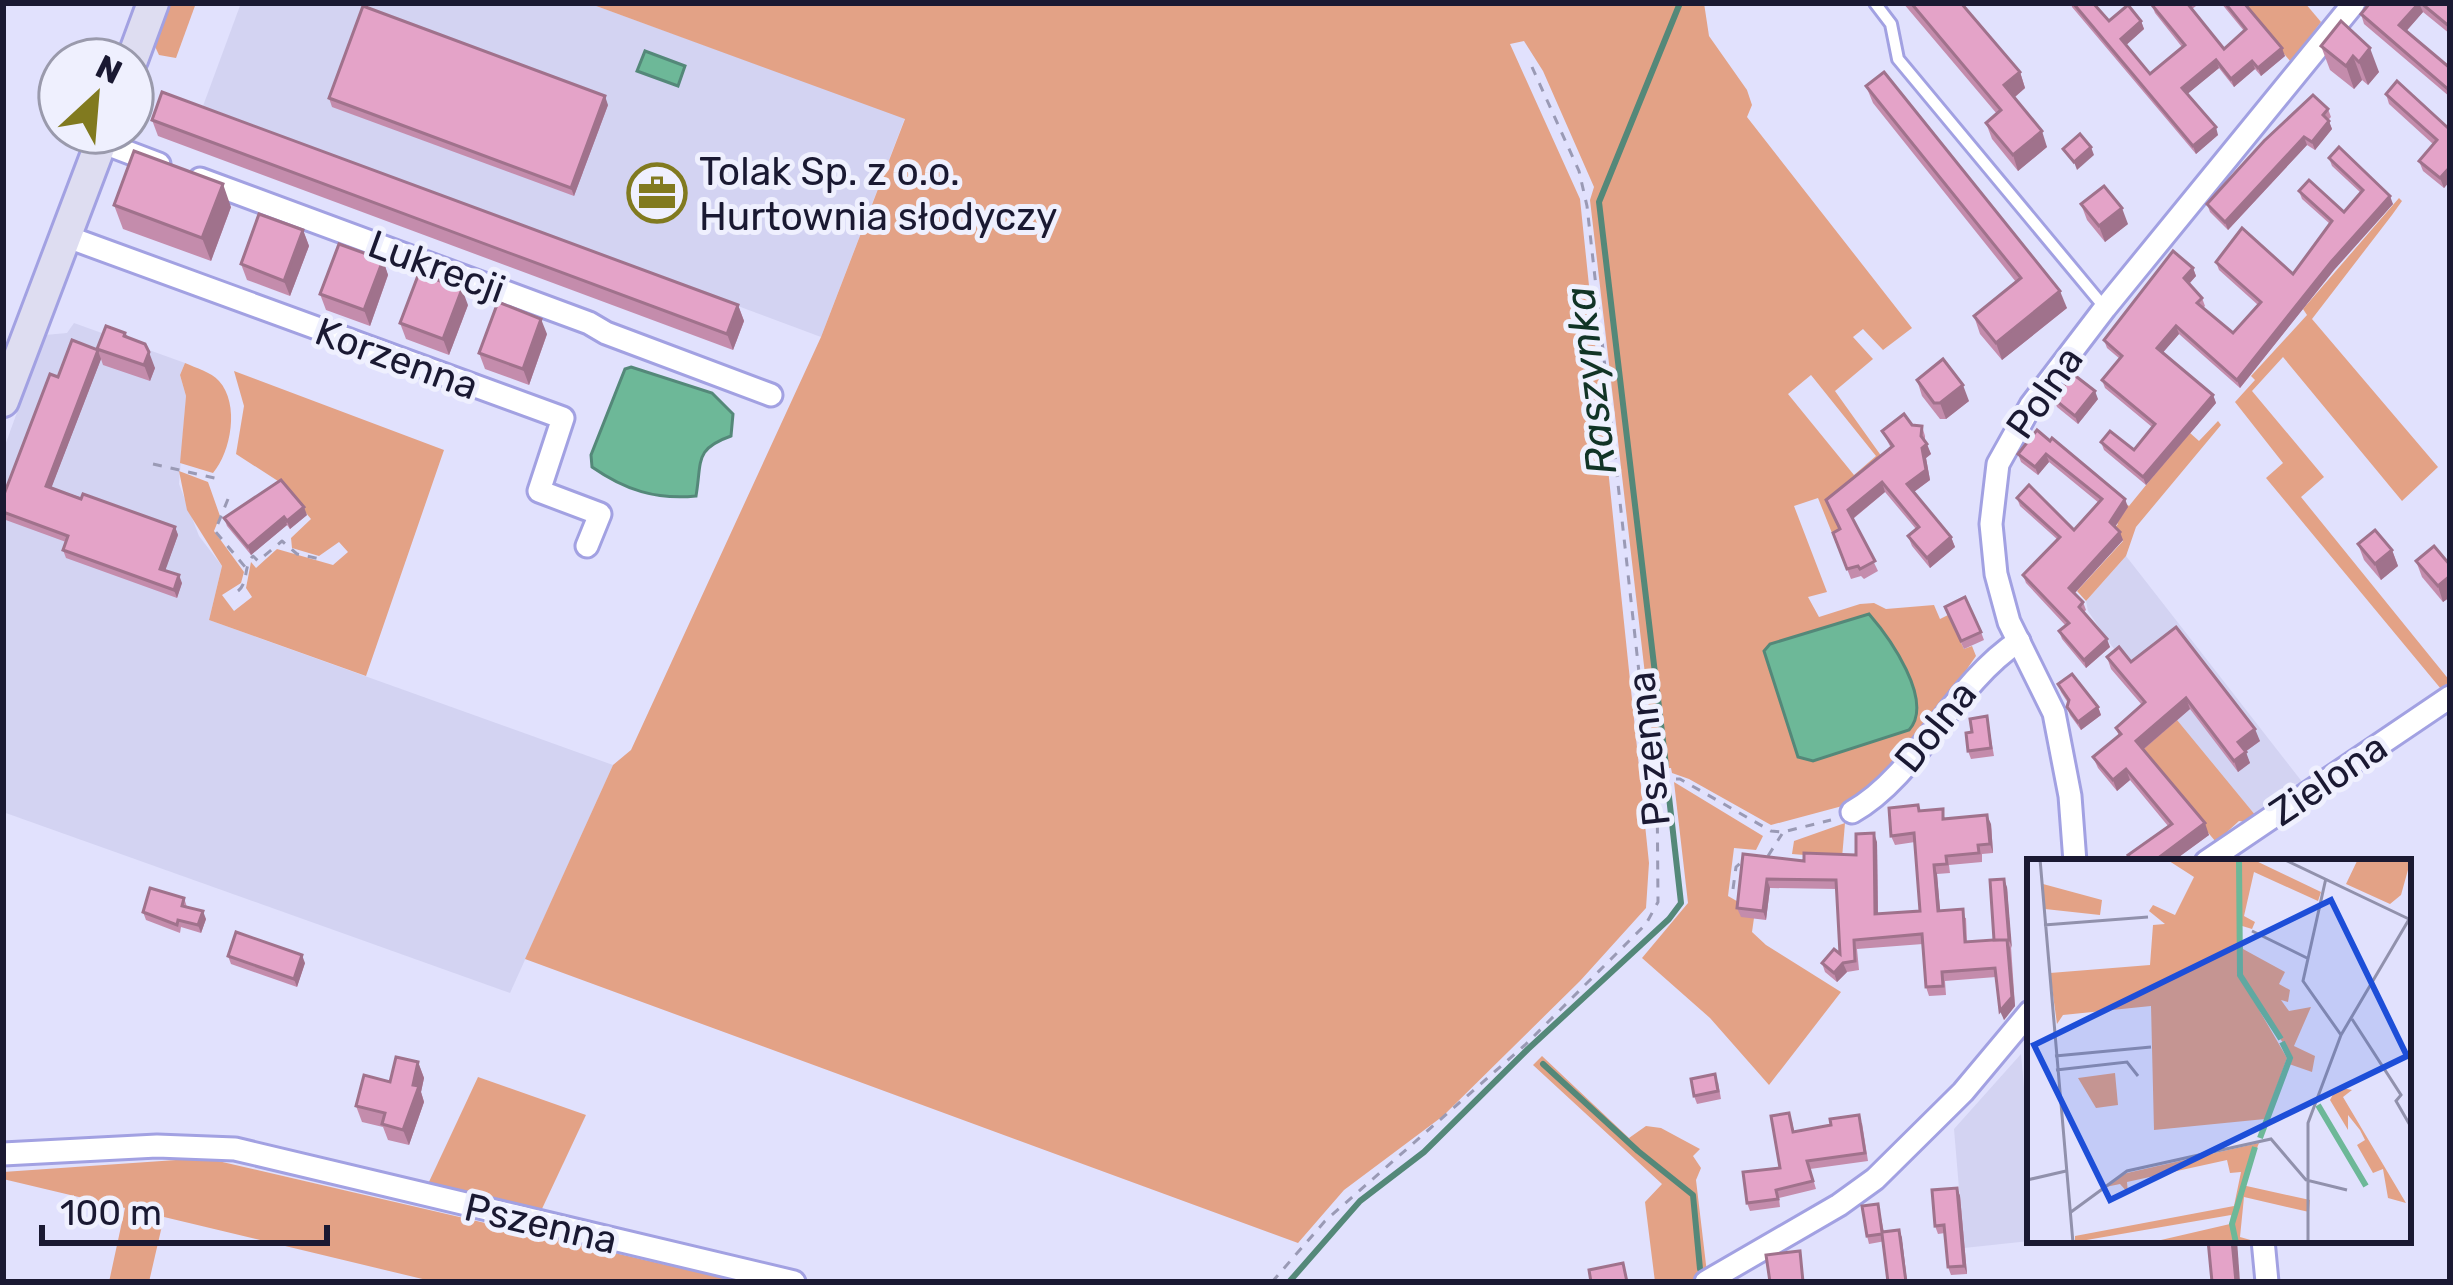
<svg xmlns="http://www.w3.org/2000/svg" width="2453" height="1285" viewBox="0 0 2453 1285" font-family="Rubik,sans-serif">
<rect width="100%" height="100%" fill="#e1e1fd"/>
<!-- built -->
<g fill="#d3d3f2">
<path d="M241 3H588L905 118 821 337 203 106Z"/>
<path d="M74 323 185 363 180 375 186 396 179 484 199 536 222 566 209 620 613 765 510 993 3 812V451L45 335 67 333Z"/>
<path d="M2126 556 2303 783 2293 784 2256 816 2111 645 2088 611 2086 601Z"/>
<path d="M2021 1054 2030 1154V1240H2038L1964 1248 1954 1129Z"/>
</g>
<!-- green -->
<g fill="#e3a286" fill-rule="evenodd">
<path d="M165 3H196L176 58 159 55 151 38Z"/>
<path d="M588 3H1704L1709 36 1747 90 1752 105 1747 117 1912 328 1883 350 1863 329 1853 337 1873 359 1835 391 1887 464 1830 510 1844 539 1836 543 1818 498 1794 506 1827 592 1808 597 1819 617 1860 604 1874 603 1886 609 1934 605 1940 619 1948 615 1964 649 1972 646 1976 656 1939 709 1861 801 1771 825 1689 779 1672 773 1671 768 1656 769 1590 200 1594 187 1543 71 1524 41 1510 44 1580 199 1649 863 1646 908 1580 981 1443 1116 1344 1190 1298 1243 525 959 613 765 631 750 821 337 905 119ZM1811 375 1876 456 1854 475 1788 394Z"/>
<path d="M2240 3H2305L2321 22 2291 62Z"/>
<path d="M2399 198 2402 201 2392 215 2312 319 2438 467 2402 501 2283 357 2252 391 2324 477 2301 497 2450 681 2441 689 2266 478 2283 463 2235 402 2255 380 2251 376 2307 315 2303 309Z"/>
<path d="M185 363C196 368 211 372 219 381 240 404 231 452 213 473L180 463 186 396 180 375Z"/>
<path d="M234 371 444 450 366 676 209 620 222 566 187 510 179 471 208 482 220 516 214 531 244 572 241 583 222 595 234 611 252 597 246 588 251 562 256 568 277 549 333 565 348 552 339 542 319 556 292 548 291 538 311 519 281 483 236 454 244 406Z"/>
<path d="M2171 416 2199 441 2218 421 2221 425 2136 527 2126 556 2086 601 2077 591 2123 541 2113 530 2118 524 2103 510 2116 496 2129 506 2182 441Z"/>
<path d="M2177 720 2256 816 2247 822 2239 821 2216 842 2150 764 2135 756Z"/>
<path d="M1674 782 1763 836 1756 850 1734 848 1728 896 1742 904 1754 918 1752 932 1766 945 1841 992 1769 1085 1710 1018 1642 958 1688 903Z"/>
<path d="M1845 823 1842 858 1792 854 1794 841Z"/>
<path d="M1542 1056 1629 1138 1646 1126 1661 1128 1700 1149 1693 1156 1701 1168 1696 1180 1707 1273 1695 1282H1655L1645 1202 1662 1184 1533 1065Z"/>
<path d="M478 1077 586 1115 540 1213 428 1184Z"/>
<path d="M205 1158 740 1282H435L164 1217 149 1282H109L125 1208 3 1179V1172Z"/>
</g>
<!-- water -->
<g fill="#6db898" stroke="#548879" stroke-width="3">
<path d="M645 51 685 66 678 86 637 71Z"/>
<path d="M631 367 712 393 733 414 731 436C694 449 702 461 696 496 656 500 625 490 592 467L591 455 625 369Z"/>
<path d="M1869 614C1889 637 1935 701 1909 730L1813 761 1798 757 1764 651 1770 644Z"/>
</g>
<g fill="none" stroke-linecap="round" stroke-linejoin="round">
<!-- stream -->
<g stroke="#548879" stroke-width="6">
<path d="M1666 766 1599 202 1680 3"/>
<path d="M1543 1064 1638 1151 1693 1195 1700 1269"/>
<path d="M1289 1282 1360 1201 1424 1152 1528 1049 1669 919 1681 903 1668 788"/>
</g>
<defs>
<path id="lane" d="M1875 3 1891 24 1898 59 2105 308"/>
<g id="street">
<path d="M101 142 159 164"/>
<path d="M200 179 589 323 606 333 771 395"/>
<path d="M65 236 563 418 539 491 600 514 587 546"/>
<path d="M1852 812C1918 775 1952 685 2019 641"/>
<path d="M2075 862 2070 796 2054 713 2009 622 1996 574 1991 524 1998 464 2031 405 2105 308 2354 3"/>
<path d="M2206 862 2450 697"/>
<path d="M3 1154 157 1146 235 1149 794 1282"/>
<path d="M2263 1240 2267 1282"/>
<path d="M1706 1282 1839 1205 1875 1179 1963 1092 2030 1012"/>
</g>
<g id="secondary">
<path d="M132 60 153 3"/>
<path d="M3 401 105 132"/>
</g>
</defs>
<!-- lane casing -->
<use href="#lane" stroke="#a2a1e2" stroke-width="16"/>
<!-- street casing -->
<use href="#street" stroke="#a2a1e2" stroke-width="27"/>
<!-- secondary casing -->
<use href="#secondary" stroke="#a2a1e2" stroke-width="36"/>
<!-- path -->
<g stroke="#9a9ab5" stroke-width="3" stroke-dasharray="9 9" stroke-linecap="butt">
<path d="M153 464 219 479"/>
<path d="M228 499 215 531 246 568"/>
<path d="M238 591C249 582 243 566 253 556L258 561 282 541 297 554 325 560"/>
<path d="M1658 779H1680L1771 831 1783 832 1831 820"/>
<path d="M1768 856 1782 834"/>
<path d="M1733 889 1736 867 1747 857"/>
<path d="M1272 1282 1325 1221 1525 1045 1646 924 1658 902 1657 779 1649 762 1587 206 1579 171 1532 67"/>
</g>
<!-- lane -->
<use href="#lane" stroke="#fff" stroke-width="10"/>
<!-- street -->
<use href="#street" stroke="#fff" stroke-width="21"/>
<!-- secondary -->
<use href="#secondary" stroke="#deddf1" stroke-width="30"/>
</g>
<!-- wall -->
<g fill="#c48cac">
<path d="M1903 3H1961L2020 72 2025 88 2014 98 2047 147 2018 171 1992 139 1986 123 1997 114Z"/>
<path d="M2071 3H2093L2109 21H2141L2144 29 2126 45 2150 74 2182 47 2155 13 2152 5 2155 3H2200L2192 9 2224 49 2244 31 2221 3H2244L2285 56 2261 76 2255 69 2234 87 2219 68 2187 94 2218 135 2196 154 2072 7Z"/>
<path d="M2370 3H2450V34L2423 12 2406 31 2450 68V97L2364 24 2361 14Z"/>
<path d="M2341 21 2379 72 2368 85 2362 80 2354 89 2330 70 2321 46Z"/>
<path d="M1866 86 2067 308 2002 360 1980 334 1974 316 2016 282 1873 103Z"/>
<path d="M2386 94 2447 127 2450 124V181L2444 188 2423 171 2419 161 2433 144 2389 104Z"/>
<path d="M329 98 608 105 574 196 332 107Z"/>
<path d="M2328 109 2331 117 2328 120 2332 129 2315 150 2307 145 2228 230 2210 212 2207 204Z"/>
<path d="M152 120 738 305 744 321 733 350 158 136Z"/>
<path d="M2329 158 2393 204 2334 270 2240 388 2179 334 2163 352 2213 395 2216 403 2146 485 2104 450 2101 442 2134 450 2152 427 2105 388 2102 380 2120 359 2107 348 2104 340 2193 268 2196 276 2189 284 2202 298 2205 306 2203 308 2233 333 2258 305 2219 270 2216 262 2293 274 2330 224 2302 199 2299 191 2344 212 2361 193 2332 166Z"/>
<path d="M2081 204 2128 224 2105 242 2087 220Z"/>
<path d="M114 205 231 207 211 261 123 229Z"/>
<path d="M303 230 309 246 290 296 247 280 241 264Z"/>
<path d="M383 260 388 275 370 326 326 310 320 294Z"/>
<path d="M468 305 449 355 406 339 400 323Z"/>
<path d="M125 333 155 368 150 381 103 365 101 359 51 488 175 527 178 535 165 570 182 583 177 598 66 558 63 550 66 542 3 519V497L58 377Z"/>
<path d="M547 334 529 385 485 369 479 353Z"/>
<path d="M1917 380 1969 401 1946 419H1940L1922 396Z"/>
<path d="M2054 399H2098L2078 424 2057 407Z"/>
<path d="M1912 425 1922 426 1925 436V442L1931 454 1926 458 1930 480 1914 492 1951 537 1955 547 1930 568 1912 546 1908 536 1916 529 1885 492 1853 519 1878 571 1864 579 1861 576 1851 579 1833 533 1839 530 1826 500 1891 448 1882 431Z"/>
<path d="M2037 430 2128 507 2115 527 2123 540 2075 593 2083 602 2086 610 2084 612 2110 647 2086 668 2062 639 2059 631 2066 626 2026 583 2023 575 2058 540 2020 506 2017 498 2074 530 2099 503 2049 462 2038 475 2021 462 2018 454Z"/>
<path d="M307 515 290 529 287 525 251 555 227 526 224 518Z"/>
<path d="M2358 544 2392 550 2398 566 2381 580 2364 560Z"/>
<path d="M2416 561 2450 565V597L2443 602 2422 577Z"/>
<path d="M1948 615 1981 632 1984 640 1964 649Z"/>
<path d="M2107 657 2131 662 2260 741 2245 752 2250 763 2238 772 2190 709 2143 750 2209 835 2172 862H2130L2128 855 2168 826 2130 780 2117 791 2098 768 2093 757 2119 736 2116 728 2142 705 2111 669Z"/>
<path d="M2058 684 2098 707 2101 715 2081 730 2070 715 2067 707 2068 703 2061 692Z"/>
<path d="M1987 716 1994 756 1971 759 1968 751 1972 732Z"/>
<path d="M1921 811 1946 819 1991 824 1993 853 1982 854V862L1949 865 1950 873 1937 874 1940 911 1966 918 1967 941 1994 940 2007 887 2015 1006 2004 1020 1996 977 1945 981 1946 995 1929 996 1926 987 1923 944 1857 949 1859 970 1847 972 1837 982 1825 972 1822 963 1840 954 1837 889 1770 888 1766 920 1741 917 1737 908 1743 854 1804 861 1856 855 1877 842 1878 914 1920 911 1915 842 1895 845 1891 836Z"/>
<path d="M184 898 187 907 206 919 201 933 181 927 180 933 146 920 143 912Z"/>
<path d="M228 956 305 963 297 987 231 964Z"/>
<path d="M418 1062 424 1078 421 1092 424 1102 409 1145 388 1140 383 1127 362 1122 356 1106Z"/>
<path d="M1718 1082 1721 1099 1697 1104 1694 1096Z"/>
<path d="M1792 1121 1794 1132 1862 1123 1868 1161 1810 1169 1816 1189 1779 1198 1780 1207 1750 1211 1747 1203 1780 1168Z"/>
<path d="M1957 1188 1960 1196 1967 1274 1951 1275 1948 1267 1945 1233 1938 1234 1935 1226Z"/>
<path d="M1878 1204 1884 1232 1899 1230 1902 1238 1869 1244 1867 1236Z"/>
</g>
<!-- shaded-wall -->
<g fill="#a0728c">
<path d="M2419 3 2423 12 2403 35 2399 25Z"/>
<path d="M2141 21 2144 29 2124 47 2121 39Z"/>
<path d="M2282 48 2285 56 2261 76 2258 68Z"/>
<path d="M2370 48 2379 72 2368 85 2359 62Z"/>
<path d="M2353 56 2362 80 2354 89 2346 66Z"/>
<path d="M2216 60 2219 68 2185 96 2182 88Z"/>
<path d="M2252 61 2255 69 2234 87 2231 79Z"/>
<path d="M2020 72 2025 88 2010 101 2004 85Z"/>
<path d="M605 96 608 105 574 196 571 188Z"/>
<path d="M2329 121 2332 129 2315 150 2312 142Z"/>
<path d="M2216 127 2218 135 2196 154 2193 146Z"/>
<path d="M2042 131 2047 147 2018 171 2013 155Z"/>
<path d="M2304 137 2307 145 2228 230 2225 222Z"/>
<path d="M2091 147 2094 155 2077 170 2074 162Z"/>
<path d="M2450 167V181L2444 188 2440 178Z"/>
<path d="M223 184 231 207 211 261 202 238Z"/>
<path d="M2390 196 2393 204 2334 270 2240 388 2237 380 2331 262Z"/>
<path d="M2122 208 2128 224 2105 242 2099 226Z"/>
<path d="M303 230 309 246 290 296 284 281Z"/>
<path d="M383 260 388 275 370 326 364 310Z"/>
<path d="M2193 268 2196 276 2187 286 2184 278Z"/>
<path d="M462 289 468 305 449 355 443 339Z"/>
<path d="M2060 291 2067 308 2002 360 1996 343Z"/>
<path d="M738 305 744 321 733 350 727 334Z"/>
<path d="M541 319 547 334 529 385 523 369Z"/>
<path d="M2176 326 2179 334 2160 356 2157 348Z"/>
<path d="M98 351 101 359 49 494 46 486Z"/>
<path d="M149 352 155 368 150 381 144 365Z"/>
<path d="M1963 385 1969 401 1946 419 1940 403Z"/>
<path d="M2095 391 2098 399 2078 424 2075 416Z"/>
<path d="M2213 395 2216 403 2146 485 2143 477Z"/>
<path d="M1927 444 1931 454 1926 458 1930 480 1911 494 1907 484 1922 448Z"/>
<path d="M2046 454 2049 462 2038 475 2035 467Z"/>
<path d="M1882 482 1885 492 1851 520 1848 510Z"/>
<path d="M2125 499 2128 507 2113 530 2110 522Z"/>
<path d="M304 507 307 515 290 529 287 521Z"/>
<path d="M284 517 287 525 251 555 248 547Z"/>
<path d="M175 527 178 535 163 577 160 569Z"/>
<path d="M2120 532 2123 540 2072 596 2069 588Z"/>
<path d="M1951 537 1955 547 1930 568 1927 558Z"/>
<path d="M2392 550 2398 566 2381 580 2375 564Z"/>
<path d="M179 575 182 583 177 598 174 590Z"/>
<path d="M2450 576V597L2443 602 2438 586Z"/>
<path d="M2107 639 2110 647 2086 668 2084 660Z"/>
<path d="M2186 698 2190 709 2140 752 2136 741Z"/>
<path d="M2098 707 2101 715 2081 730 2078 722Z"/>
<path d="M2255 729 2260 741 2242 754 2238 742Z"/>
<path d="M2246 752 2250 763 2238 772 2234 761Z"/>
<path d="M2126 769 2130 780 2117 791 2113 780Z"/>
<path d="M1987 815 1991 824 1993 853 1990 844Z"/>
<path d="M2205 823 2209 835 2172 862H2153Z"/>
<path d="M1874 833 1877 842 1878 923 1875 914Z"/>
<path d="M1934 865 1937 874 1941 920 1938 911Z"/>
<path d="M1767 879 1770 888 1766 920 1763 911Z"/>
<path d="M2004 879 2007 887 2012 948 2009 940Z"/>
<path d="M203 911 206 919 201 933 198 925Z"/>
<path d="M2007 939 2010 948 2015 1006 2004 1020 2000 1011Z"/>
<path d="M302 955 305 963 297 987 294 979Z"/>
<path d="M1843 963 1847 972 1837 982 1834 973Z"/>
<path d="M418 1062 424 1078 421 1092 424 1102 409 1145 403 1130Z"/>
<path d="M1957 1188 1960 1196 1967 1274 1964 1266Z"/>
<path d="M1899 1230 1902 1238 1907 1282H1906Z"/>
<path d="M2232 1240H2237L2240 1282H2236Z"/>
</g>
<!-- building -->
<g fill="#e4a3c8" stroke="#a0728c" stroke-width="3">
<path d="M1911 3H1961L2020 72 2004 85 2042 131 2013 155 1986 123 2001 110Z"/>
<path d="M2073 3H2093L2109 21 2128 5 2141 21 2121 39 2150 74 2185 45 2152 5 2155 3H2187L2224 49 2246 29 2225 3H2244L2282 48 2258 68 2252 61 2231 79 2216 60 2182 88 2216 127 2193 146Z"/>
<path d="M2370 3H2419L2399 25 2450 68V91L2361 14Z"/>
<path d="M2421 3H2450V27Z"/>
<path d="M363 6 605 96 571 188 329 98Z"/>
<path d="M2341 21 2370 48 2359 62 2353 56 2346 66 2321 46Z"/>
<path d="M1884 72 2060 291 1996 343 1974 316 2021 278 1866 86Z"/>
<path d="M2397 81 2447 127 2450 124V167L2440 178 2419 161 2437 140 2386 94Z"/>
<path d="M162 92 738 305 727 334 152 120Z"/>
<path d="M2313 95 2328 109 2323 115 2329 121 2312 142 2304 137 2225 222 2207 204 2264 141Z"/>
<path d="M2080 134 2091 147 2074 162 2063 149Z"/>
<path d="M2339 147 2390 196 2331 262 2237 380 2176 326 2157 348 2213 395 2143 477 2101 442 2110 431 2134 450 2155 424 2102 380 2122 356 2104 340 2173 251 2193 268 2184 278 2202 298 2197 303 2233 333 2261 302 2216 262 2242 228 2293 274 2332 221 2299 191 2309 180 2344 212 2363 190 2329 158Z"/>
<path d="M134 151 223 184 202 238 114 205Z"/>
<path d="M2104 186 2122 208 2099 226 2081 204Z"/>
<path d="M259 214 303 230 284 281 241 264Z"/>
<path d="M339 244 383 260 364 310 320 294Z"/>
<path d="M419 273 462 289 443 339 400 323Z"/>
<path d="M498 302 541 319 523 369 479 353Z"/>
<path d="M106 326 125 333 124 336 145 344 149 352 144 365 97 349Z"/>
<path d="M72 340 98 350 46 486 81 499 83 494 175 527 160 569 179 575 174 590 63 550 68 536 3 512V497L50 374 58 377Z"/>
<path d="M1943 359 1963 385 1940 403H1934L1917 380Z"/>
<path d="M2073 374 2095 391 2075 416 2054 399Z"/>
<path d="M1904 414 1912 425 1922 426 1921 436 1927 444 1922 448 1926 470 1907 484 1951 537 1927 558 1908 536 1919 527 1882 482 1848 510 1875 561 1860 569 1858 566 1847 569 1833 533 1840 529 1826 500 1893 446 1882 431Z"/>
<path d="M2037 430 2050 441 2052 438 2125 499 2110 522 2120 532 2069 588 2083 602 2079 607 2107 639 2084 660 2059 631 2069 623 2023 575 2060 537 2017 498 2029 485 2074 530 2102 499 2046 454 2035 467 2018 454Z"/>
<path d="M281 480 304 507 287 521 284 517 248 547 224 518Z"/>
<path d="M2375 530 2392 550 2375 564 2358 544Z"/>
<path d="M2434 546 2450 565V576L2438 586 2416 561Z"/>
<path d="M1965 597 1981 632 1961 641 1945 607Z"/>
<path d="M2176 627 2255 729 2238 742 2246 752 2234 761 2186 698 2136 741 2205 823 2153 862H2133L2128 855 2172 824 2126 769 2113 780 2093 757 2121 734 2116 728 2145 702 2107 657 2119 647 2131 662Z"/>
<path d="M2072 674 2098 707 2078 722 2067 707 2069 700 2058 684Z"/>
<path d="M1987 716 1991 748 1968 751 1966 733 1972 732 1970 719Z"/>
<path d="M1918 805 1919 811 1943 809V819L1987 815 1990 844 1978 845 1979 853 1946 856 1947 864 1934 865 1938 911 1963 909 1965 942 2007 939 2012 997 2000 1011 1995 968 1942 972 1943 986 1926 987 1922 934 1854 940 1855 961 1843 963 1834 973 1822 963 1834 949 1840 954 1836 880 1767 879 1763 911 1737 908 1743 854 1804 861V853L1856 855V834L1874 833 1875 914 1920 911 1914 833 1891 836 1889 808Z"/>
<path d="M2004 879 2009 940H1994L1990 880Z"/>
<path d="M150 888 184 898 182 906 203 911 198 925 178 920 177 925 143 912Z"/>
<path d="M236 932 302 955 294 979 228 956Z"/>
<path d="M396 1057 418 1062 413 1085 419 1086 403 1130 382 1124 385 1113 356 1106 364 1075 390 1082Z"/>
<path d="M1715 1074 1718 1091 1694 1096 1691 1079Z"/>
<path d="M1789 1113 1793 1132 1831 1125 1830 1119 1859 1115 1865 1153 1807 1161 1813 1181 1776 1190 1778 1199 1747 1203 1743 1172 1780 1168 1771 1116Z"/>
<path d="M1957 1188 1964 1266 1948 1267 1944 1225 1935 1226 1932 1190Z"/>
<path d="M1878 1204 1882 1232 1899 1230 1906 1282H1888L1882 1234 1867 1236 1862 1206Z"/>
<path d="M2208 1240H2232L2236 1282H2212Z"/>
<path d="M1800 1251 1803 1282H1770L1766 1255Z"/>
<path d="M1623 1263 1627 1282H1591L1589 1270Z"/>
</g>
<!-- icons -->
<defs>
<symbol id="office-ring" viewBox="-11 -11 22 22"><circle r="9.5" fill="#eff0fe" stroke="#817a1f" stroke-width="1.5"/><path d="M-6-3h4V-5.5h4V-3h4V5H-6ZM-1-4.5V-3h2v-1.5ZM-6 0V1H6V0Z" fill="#817a1f"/></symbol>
</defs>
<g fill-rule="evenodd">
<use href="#office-ring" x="624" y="160" width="66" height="66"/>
</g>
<g text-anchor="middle" stroke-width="10" stroke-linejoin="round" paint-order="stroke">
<!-- poi labels -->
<g font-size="39" fill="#1a1932" stroke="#eff0fe" text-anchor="start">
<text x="699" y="185">Tolak Sp. z o.o.<tspan x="699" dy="45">Hurtownia słodyczy</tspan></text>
</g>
<!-- street labels -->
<g font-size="39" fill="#1a1932" stroke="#eff0fe">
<text transform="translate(437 266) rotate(20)" y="14">Lukrecji</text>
<text transform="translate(397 358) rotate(20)" y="14">Korzenna</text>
<text transform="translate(2044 392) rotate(-55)" y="14">Polna</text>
<text transform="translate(1935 726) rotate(-51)" y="14">Dolna</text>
<text transform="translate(1648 749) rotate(-96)" y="14">Pszenna</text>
<text transform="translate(2328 779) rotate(-34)" y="14">Zielona</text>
<text transform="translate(541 1223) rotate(13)" y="14">Pszenna</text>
</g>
<!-- water labels -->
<g font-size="42" font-style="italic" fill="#113426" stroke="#eff0fe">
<text transform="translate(1590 381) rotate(-97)" y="15">Raszynka</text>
</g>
</g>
<!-- overview -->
<g transform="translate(2027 859)">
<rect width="384" height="384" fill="#e1e1fd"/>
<path d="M139 0H225L294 33 291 42 227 13 217 57 228 63 225 70 212 66 216 90 258 113 252 125 263 131 261 143 254 141 262 152 284 148 267 187 288 197 285 213 262 205 264 195 231 149 260 199 238 260 127 271 124 147 36 156 30 165 23 114 123 106 126 66 138 65 122 52 126 46 148 56 167 18ZM331 0H384L374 36 363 45 319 25ZM16 25 75 41 73 56 18 50ZM88 214 91 246 69 249 51 219ZM310 228 325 231 316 238 379 344 361 339 356 310 346 314 330 286 338 281 333 271 321 256V271L303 241ZM232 284 215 326 283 341 282 353 217 338 213 378 234 384H121L203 365 204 356 48 383V377L207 347 214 313 203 314 200 301 100 323 101 334 93 325 74 329 100 314Z" fill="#e3a286"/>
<path fill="none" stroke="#6db898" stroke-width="6" d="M212 0 213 116 254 180M291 246 339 327M233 279 263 199 255 183M209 384 205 365 228 288"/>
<path fill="none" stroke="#9191ac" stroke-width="3" d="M13 0 46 384M256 0 384 61M17 66 121 58M225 72 280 99M325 160 374 236 369 242 384 268M314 176 384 57M28 197 124 188M29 211 100 203 111 217M0 321 39 312M44 353 100 312 244 280 279 321 320 331M281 384V264L314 176 276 122 299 19"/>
<path fill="#1d4ed8" fill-opacity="0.15" stroke="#1d4ed8" stroke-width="6" d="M304 41 380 197 83 341 7 186Z"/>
<rect width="384" height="384" fill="none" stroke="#1a1932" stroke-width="6"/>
</g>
<!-- border -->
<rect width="2453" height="1285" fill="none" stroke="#1a1932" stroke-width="12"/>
<!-- north arrow -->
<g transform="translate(96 96) rotate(26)"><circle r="57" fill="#eff0fe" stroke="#9a9aac" stroke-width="3"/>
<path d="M0-9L21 45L0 30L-21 45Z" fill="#817a1f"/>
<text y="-18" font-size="33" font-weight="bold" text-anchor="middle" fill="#1a1932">N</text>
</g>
<!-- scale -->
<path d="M42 1225v18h285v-18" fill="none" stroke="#1a1932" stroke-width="6"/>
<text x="60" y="1225" font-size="36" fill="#1a1932" stroke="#eff0fe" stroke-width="9" paint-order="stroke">100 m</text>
</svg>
